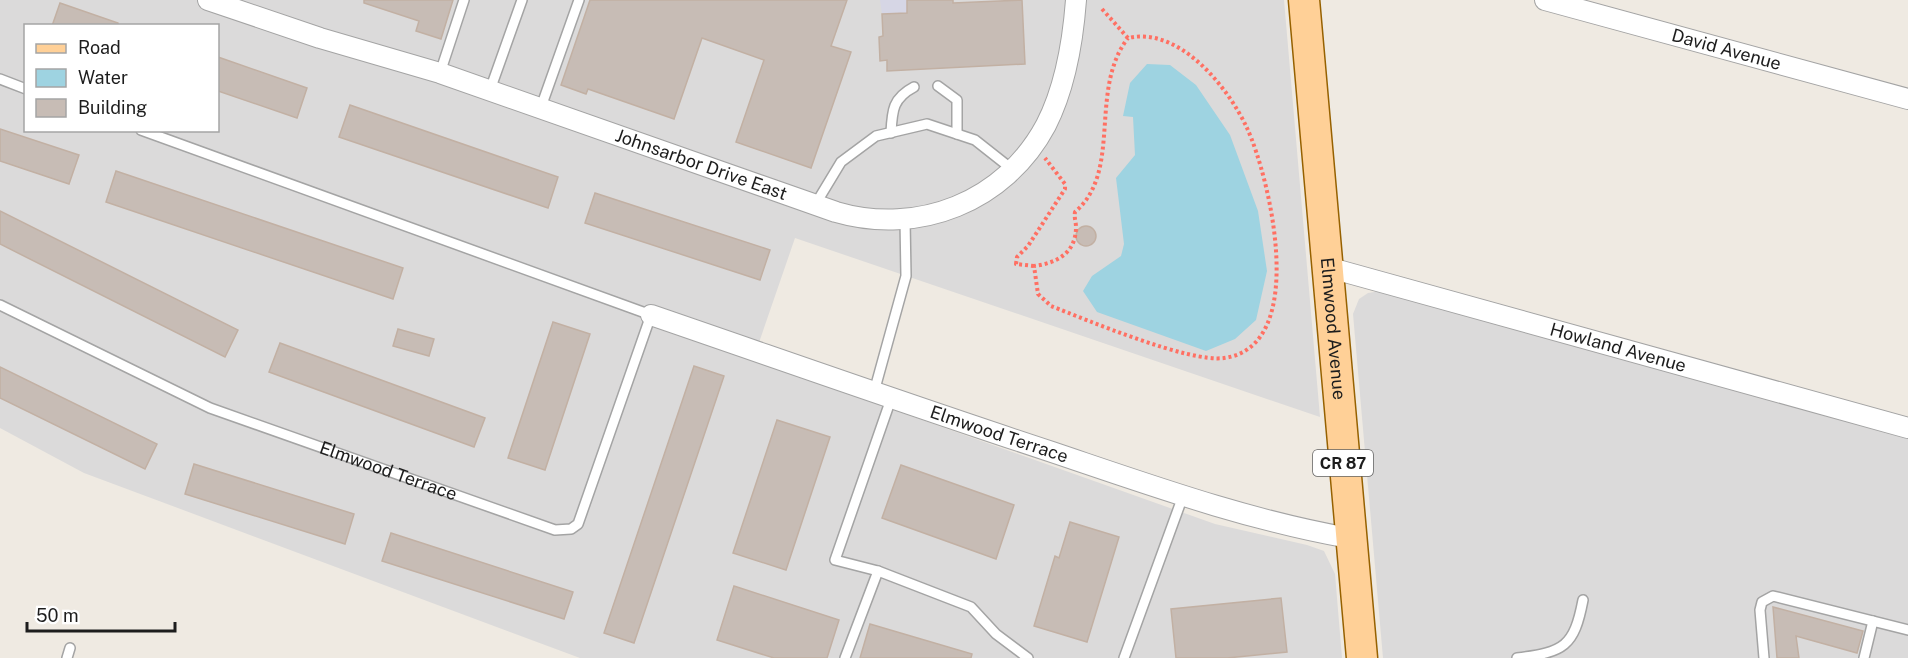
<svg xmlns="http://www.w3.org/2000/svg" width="1908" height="658" viewBox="0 0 1908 658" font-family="'Public Sans',sans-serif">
<rect width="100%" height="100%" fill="#efeae2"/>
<!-- residential -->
<g fill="#dbdada" fill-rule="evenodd">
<path d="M0 0H1284L1320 417 795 238 753 360 1215 524 1307 545 1324 551 1335 574 1342 658H580L84 473 0 428ZM26 26H218V130H26Z"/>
<path d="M1380 291 1908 437V658H1383L1353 314 1359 299 1368 293Z"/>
</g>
<!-- plaza -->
<path fill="#d6d6e5" d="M880 0H907V13L882 14Z"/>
<!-- water -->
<path fill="#9ed3e1" d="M1147 64 1170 65 1196 85 1230 135 1258 211 1267 271 1256 320 1235 339 1206 351 1097 312 1083 291 1092 276 1121 256 1124 244 1116 178 1135 155 1133 117 1123 116 1130 83Z"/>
<!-- building -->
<g fill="#c7bcb5" stroke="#c2b0a3" stroke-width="1.5">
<path d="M364 0H453L441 39 416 31 419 21 364 3Z"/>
<path d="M590 0H847L831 46 851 52 811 168 736 142 764 60 702 38 674 119 588 89 586 94 561 85Z"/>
<path d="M907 0H953V3L1022 0 1025 64 887 71V60L880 61 879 37 883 36 882 14 907 13Z"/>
<path d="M60 3 118 23V26H52Z"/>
<path d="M218 57 307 88 297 118 218 91Z"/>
<path d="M350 105 558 177 548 208 339 137Z"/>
<path d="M0 129 79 155 69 184 0 161Z"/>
<path d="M116 171 403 268 393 299 106 202Z"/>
<path d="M595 193 770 250 760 280 585 223Z"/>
<path d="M0 211 238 330 225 357 0 244Z"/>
<circle cx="1086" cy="236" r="10"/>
<path d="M553 322 590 334 545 470 508 458Z"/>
<path d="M398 329 434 339 429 356 393 346Z"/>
<path d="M280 343 485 418 474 447 269 372Z"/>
<path d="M694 366 724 376 634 643 604 633Z"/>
<path d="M0 367 157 444 145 469 0 398Z"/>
<path d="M777 420 830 437 786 570 733 553Z"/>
<path d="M194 464 354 514 345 544 185 494Z"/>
<path d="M901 465 1014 505 996 559 882 518Z"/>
<path d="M1070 522 1119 537 1087 642 1034 626 1055 556 1059 558Z"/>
<path d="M391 533 573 592 564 619 382 561Z"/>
<path d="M734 586 839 620 827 658H774L717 640Z"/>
<path d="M1281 598 1287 652 1227 658H1176L1171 609Z"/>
<path d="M1773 607 1863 631 1857 653 1796 636 1799 658H1777Z"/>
<path d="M870 624 972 654 971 658H860Z"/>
</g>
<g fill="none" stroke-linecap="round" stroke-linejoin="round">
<defs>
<g id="service">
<path d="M440 73 464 0"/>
<path d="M0 79 26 89"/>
<path d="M938 86 957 100V134"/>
<path d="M490 90 522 0"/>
<path d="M541 107 579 0"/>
<path d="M891 133C892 110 893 98 914 87"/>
<path d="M815 205 841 162 876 136 927 124 975 140 1013 170"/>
<path id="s1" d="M0 305 210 408 555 530 571 529 578 524 651 315 141 130"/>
<path d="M874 392 906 276 905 220"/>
<path d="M891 399 835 560 878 571 971 607 996 634 1028 658"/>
<path d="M67 658 70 648"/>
<path d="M845 658 878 571"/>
<path d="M1124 658 1183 496"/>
<path d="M1517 658C1564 652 1574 647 1583 600"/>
<path d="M1764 658 1760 610 1762 602 1773 596 1908 630"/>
<path d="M1864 658 1873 621"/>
</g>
<g id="minor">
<path id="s2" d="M208 0 320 38 440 73 836 212C918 236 1005 202 1046 125 1065 88 1073 40 1076 0"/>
<path id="s3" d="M1545 0 1908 99"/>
<path id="s4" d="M1327 267 1908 428"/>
<path id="s5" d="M651 315C785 361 918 408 1052 452 1150 485 1247 520 1349 538"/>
</g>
<g id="primary">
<path id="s6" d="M1304 0 1362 658"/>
</g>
</defs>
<!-- service casing -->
<use href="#service" stroke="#a4a4a4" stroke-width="12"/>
<!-- minor casing -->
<use href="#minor" stroke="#a4a4a4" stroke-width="22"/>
<!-- primary casing -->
<use href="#primary" stroke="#966100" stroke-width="33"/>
<!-- path -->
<g stroke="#ff7063" stroke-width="4" stroke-dasharray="3 3" stroke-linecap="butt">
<path d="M1102 9 1128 38C1179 26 1228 87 1247 128 1270 178 1310 347 1224 358 1189 363 1087 320 1051 306L1038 294 1034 266C1057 263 1076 253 1076 227 1076 222 1074 218 1075 212 1123 171 1088 90 1128 38"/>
<path d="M1034 266 1016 264 1017 257 1028 246 1065 189V184L1045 158"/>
</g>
<!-- service -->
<use href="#service" stroke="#fff" stroke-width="9"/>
<!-- minor -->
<use href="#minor" stroke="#fff" stroke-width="20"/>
<!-- primary -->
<use href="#primary" stroke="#ffd097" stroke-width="30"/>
</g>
<g text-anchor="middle" stroke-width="4.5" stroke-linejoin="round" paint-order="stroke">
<!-- shield labels -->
<rect fill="#fff" stroke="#616161" stroke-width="1.5" x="1313" y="450" width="60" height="26" rx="4.5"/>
<g font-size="16" font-weight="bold" fill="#1d1d1d">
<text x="1343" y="469">CR 87</text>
</g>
<!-- street labels -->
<g font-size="18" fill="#1d1d1d" stroke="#fff">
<text dy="6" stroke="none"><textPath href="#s3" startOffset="188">David Avenue</textPath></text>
<text dy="6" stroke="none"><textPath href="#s2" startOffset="520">Johnsarbor Drive East</textPath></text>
<text dy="6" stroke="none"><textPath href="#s6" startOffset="330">Elmwood Avenue</textPath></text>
<text dy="6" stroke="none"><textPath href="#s4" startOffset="302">Howland Avenue</textPath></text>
<text dy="6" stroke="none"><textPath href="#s5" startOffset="368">Elmwood Terrace</textPath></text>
<text dy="6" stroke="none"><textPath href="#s1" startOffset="423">Elmwood Terrace</textPath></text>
</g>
</g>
<!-- legend -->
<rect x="24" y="24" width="195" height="108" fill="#ffffff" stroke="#a5a5a5" stroke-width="1.5"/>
<rect x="36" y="44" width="30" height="9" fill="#ffd097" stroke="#a5a5a5" stroke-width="1.5"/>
<text x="78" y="54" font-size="18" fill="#1d1d1d">Road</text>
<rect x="36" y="69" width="30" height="18" fill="#9ed3e1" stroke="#a5a5a5" stroke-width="1.5"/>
<text x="78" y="84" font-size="18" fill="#1d1d1d">Water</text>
<rect x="36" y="99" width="30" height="18" fill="#c7bcb5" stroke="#a5a5a5" stroke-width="1.5"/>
<text x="78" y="114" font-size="18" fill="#1d1d1d">Building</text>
<!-- scale -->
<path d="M27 622v9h148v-9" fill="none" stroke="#1d1d1d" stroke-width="3"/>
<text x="36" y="622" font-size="18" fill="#1d1d1d" stroke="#ffffff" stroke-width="4.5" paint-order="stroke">50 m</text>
</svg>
